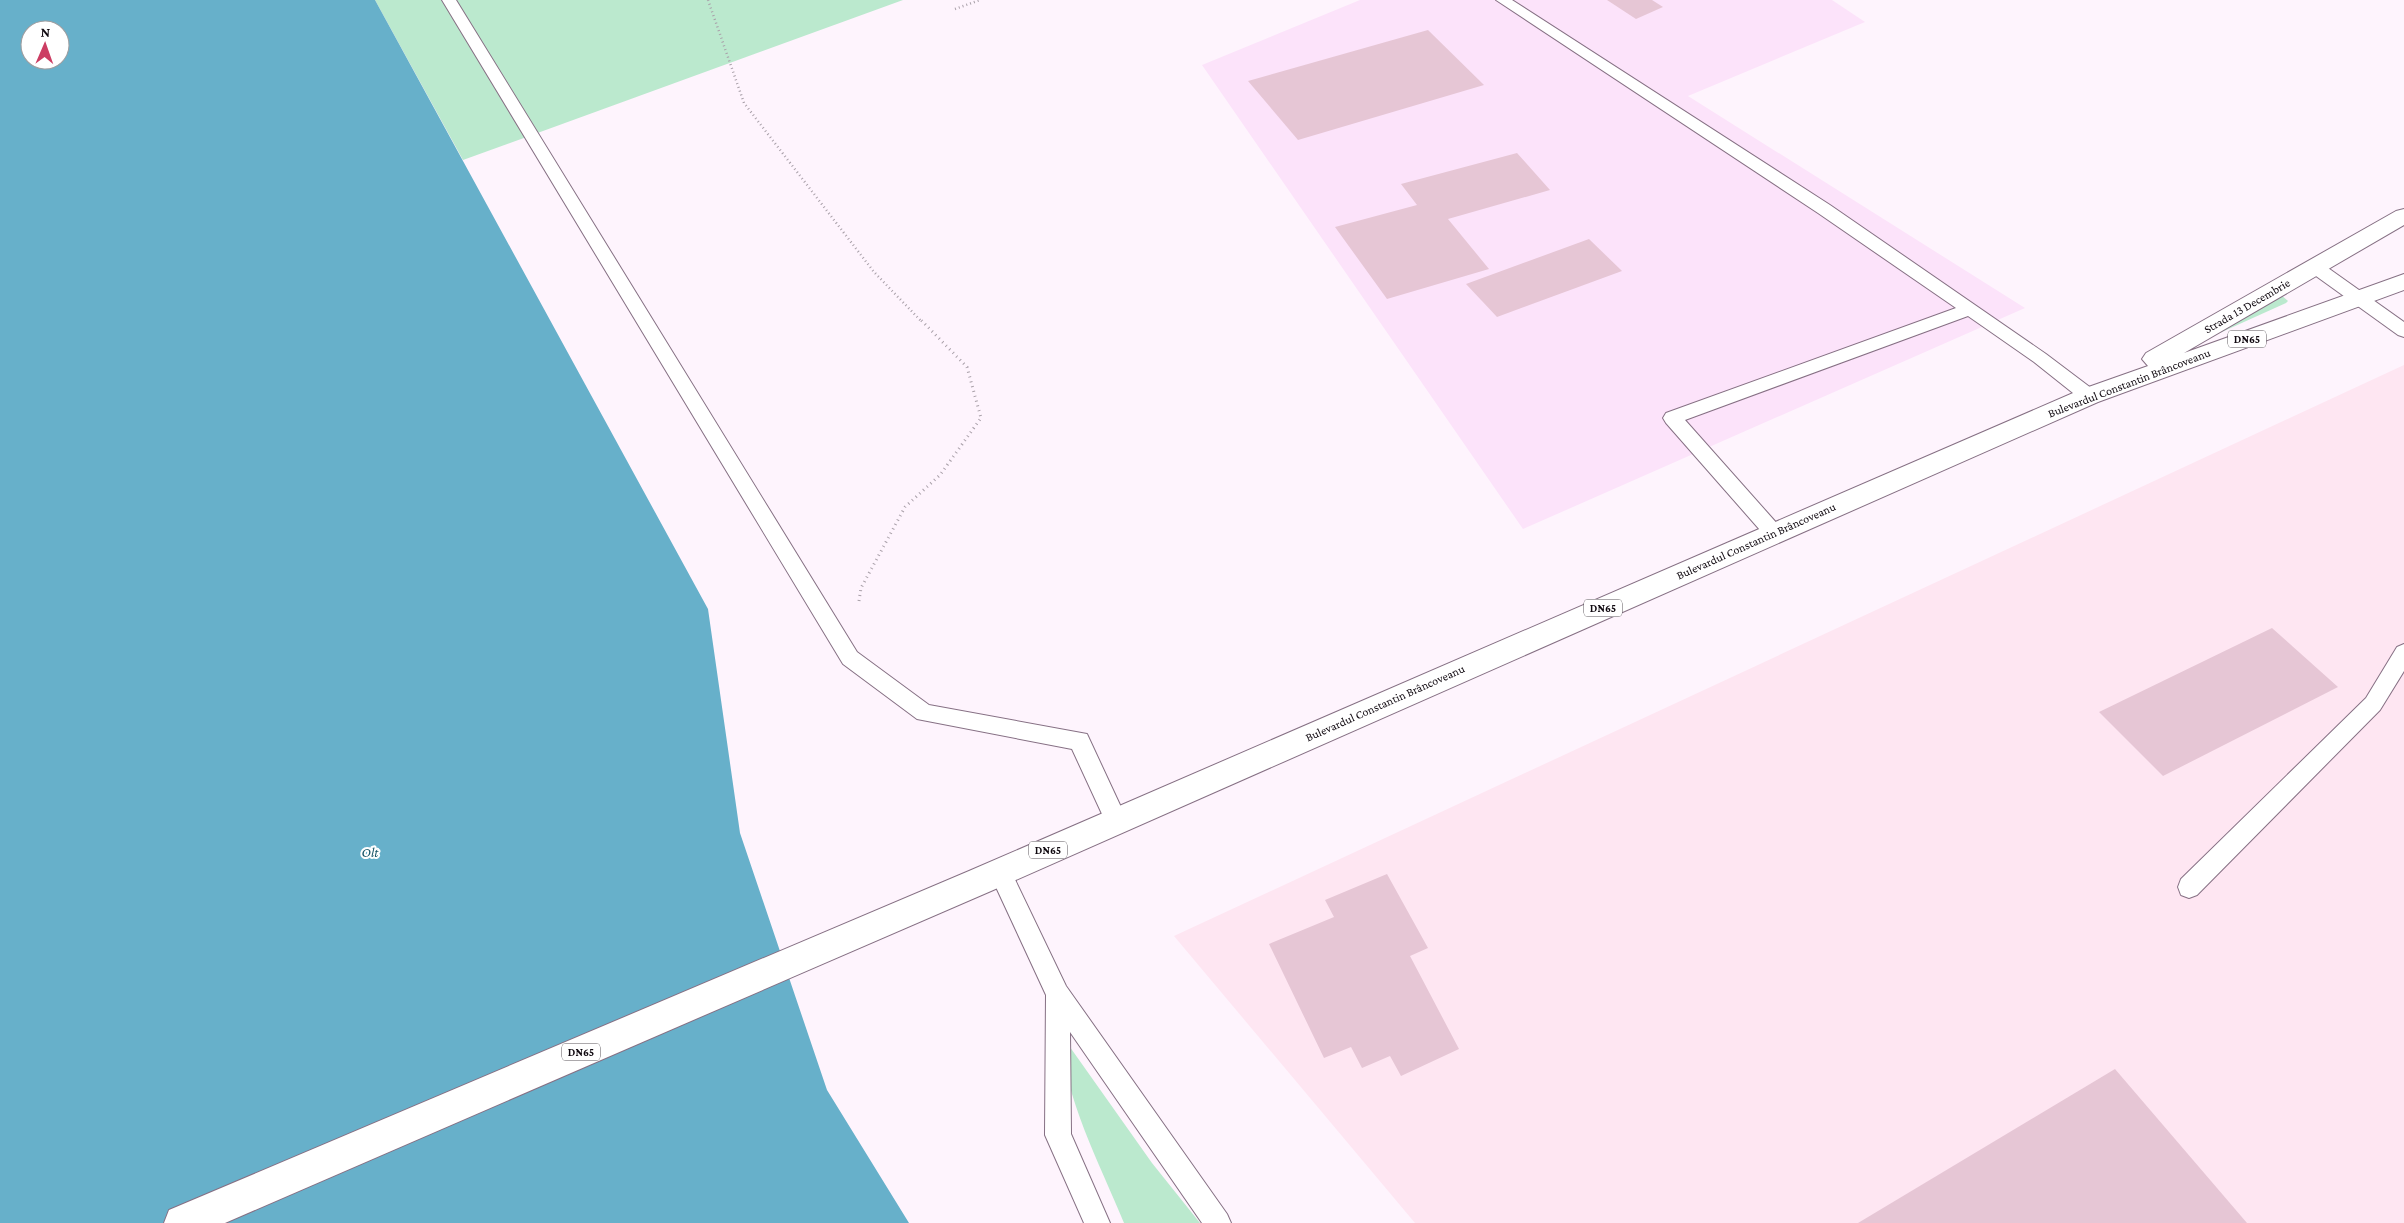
<svg xmlns="http://www.w3.org/2000/svg" width="2404" height="1223" viewBox="0 0 2404 1223" font-family="'Crimson Pro',serif">
<rect width="100%" height="100%" fill="#fef4fd"/>
<!-- built -->
<path fill="#fce3fa" d="M1360 0H1832L1865 22 1688 96 2025 308 1523 529 1202 65Z"/>
<!-- industrial -->
<path fill="#fee6f2" d="M2404 365V1223H1415L1174 936Z"/>
<!-- green -->
<g fill="#bbe9ce">
<path d="M375 0H903L463 160Z"/>
<path d="M2281 295 2288 301 2286 303 2151 364Z"/>
<path d="M1060 1033 1152 1163 1200 1223H1124C1099 1162 1065 1099 1060 1033Z"/>
</g>
<!-- water -->
<path fill="#67b0ca" fill-rule="evenodd" d="M0 0H375L708 609 740 833 827 1090 909 1223H0ZM30 30H60V60H30Z"/>
<!-- building -->
<g fill="#e6c6d5">
<path d="M1607 0H1652L1663 7 1636 19Z"/>
<path d="M1428 30 1484 85 1298 140 1248 81Z"/>
<path d="M1517 153 1550 190 1448 219 1489 269 1387 299 1335 227 1417 205 1401 184Z"/>
<path d="M1589 239 1622 271 1497 317 1466 284Z"/>
<path d="M2272 628 2338 687 2163 776 2099 712Z"/>
<path d="M1387 874 1428 948 1410 956 1459 1049 1401 1076 1390 1056 1362 1068 1351 1047 1324 1058 1269 944 1334 917 1325 900Z"/>
<path d="M2115 1069 2247 1223H1858Z"/>
</g>
<g fill="none" stroke-linecap="round" stroke-linejoin="round">
<defs>
<g id="lane">
<path d="M442 0H456L857 652 929 705 1087 734 1127 820 1124 827 1116 830 1108 827 1072 749 917 719 843 664Z"/>
<path d="M1496 0H1512L1830 205 2046 354 2095 391 2098 396 2095 401 2089 402 2083 401 2034 362 1968 316 1685 420 1781 528 1784 533 1781 538 1774 541 1767 538 1666 423 1663 418 1666 413 1956 308 1818 213Z"/>
<path d="M2315 262 2321 263 2404 322V337L2398 335 2309 271 2307 267 2309 263Z"/>
<path d="M2404 644V671L2380 710 2197 895 2189 898 2181 895 2178 887 2181 879 2366 698 2397 647Z"/>
<path d="M1000 861 1008 865 1066 986 1227 1214 1231 1223H1202L1070 1032 1071 1134 1110 1223H1084L1045 1135 1046 995 989 872 992 865Z"/>
</g>
<path id="primary" d="M2404 209V225L2184 353 2404 274V290L2098 402 991 891 225 1223H164L169 1210 969 871 2080 390 2148 366 2142 359 2146 353 2396 211Z"/>
</defs>
<!-- lane casing -->
<use href="#lane" stroke="#867084" stroke-width="2"/>
<!-- primary casing -->
<use href="#primary" stroke="#867084" stroke-width="2"/>
<!-- path-far1 -->
<g stroke="#a9a0a9" stroke-width="2.5" stroke-dasharray="1 3" stroke-linecap="butt">
<path d="M708 0 744 103 874 272 922 322"/>
<path d="M955 9 980 0"/>
</g>
<!-- path -->
<path stroke="#a9a0a9" stroke-width="3" stroke-dasharray="1 4" stroke-linecap="butt" d="M859 601 861 588 905 507 940 475 981 418 967 367 921 320"/>
<!-- lane -->
<use href="#lane" fill="#fff" fill-rule="evenodd"/>
<!-- primary -->
<use href="#primary" fill="#fff" fill-rule="evenodd"/>
</g>
<g text-anchor="middle" stroke-width="4" stroke-linejoin="round" paint-order="stroke">
<!-- shield labels -->
<g fill="#fff" stroke="#585358" stroke-width="1">
<rect x="2228" y="330.5" width="38" height="17" rx="4"/>
<rect x="1584" y="599.5" width="38" height="17" rx="4"/>
<rect x="1029" y="841.5" width="38" height="17" rx="4"/>
<rect x="562" y="1043.5" width="38" height="17" rx="4"/>
</g>
<g font-size="11" font-weight="bold" fill="#100910">
<text x="2247" y="343">DN65</text>
<text x="1603" y="612">DN65</text>
<text x="1048" y="854">DN65</text>
<text x="581" y="1056">DN65</text>
</g>
<!-- street labels -->
<g font-size="12" fill="#100910" stroke="#fff">
<text transform="translate(2247 306) rotate(-30)" y="4">Strada 13 Decembrie</text>
<text transform="translate(2129 383) rotate(-21)" y="4">Bulevardul Constantin Brâncoveanu</text>
<text transform="translate(1756 541) rotate(-24)" y="4">Bulevardul Constantin Brâncoveanu</text>
<text transform="translate(1385 703) rotate(-24)" y="4">Bulevardul Constantin Brâncoveanu</text>
</g>
<!-- water labels -->
<g font-size="14" font-style="italic" fill="#175466" stroke="#fff">
<text x="370" y="857">Olt</text>
</g>
</g>
<!-- north arrow -->
<g transform="translate(45 45) rotate(2)"><circle r="24" fill="#ffffff" stroke="#9f9d9f"/>
<path d="M0-4L9 19L0 12L-9 19Z" fill="#cc3d63"/>
<text y="-8" font-size="14" font-weight="bold" text-anchor="middle" fill="#100910">N</text>
</g>
</svg>
